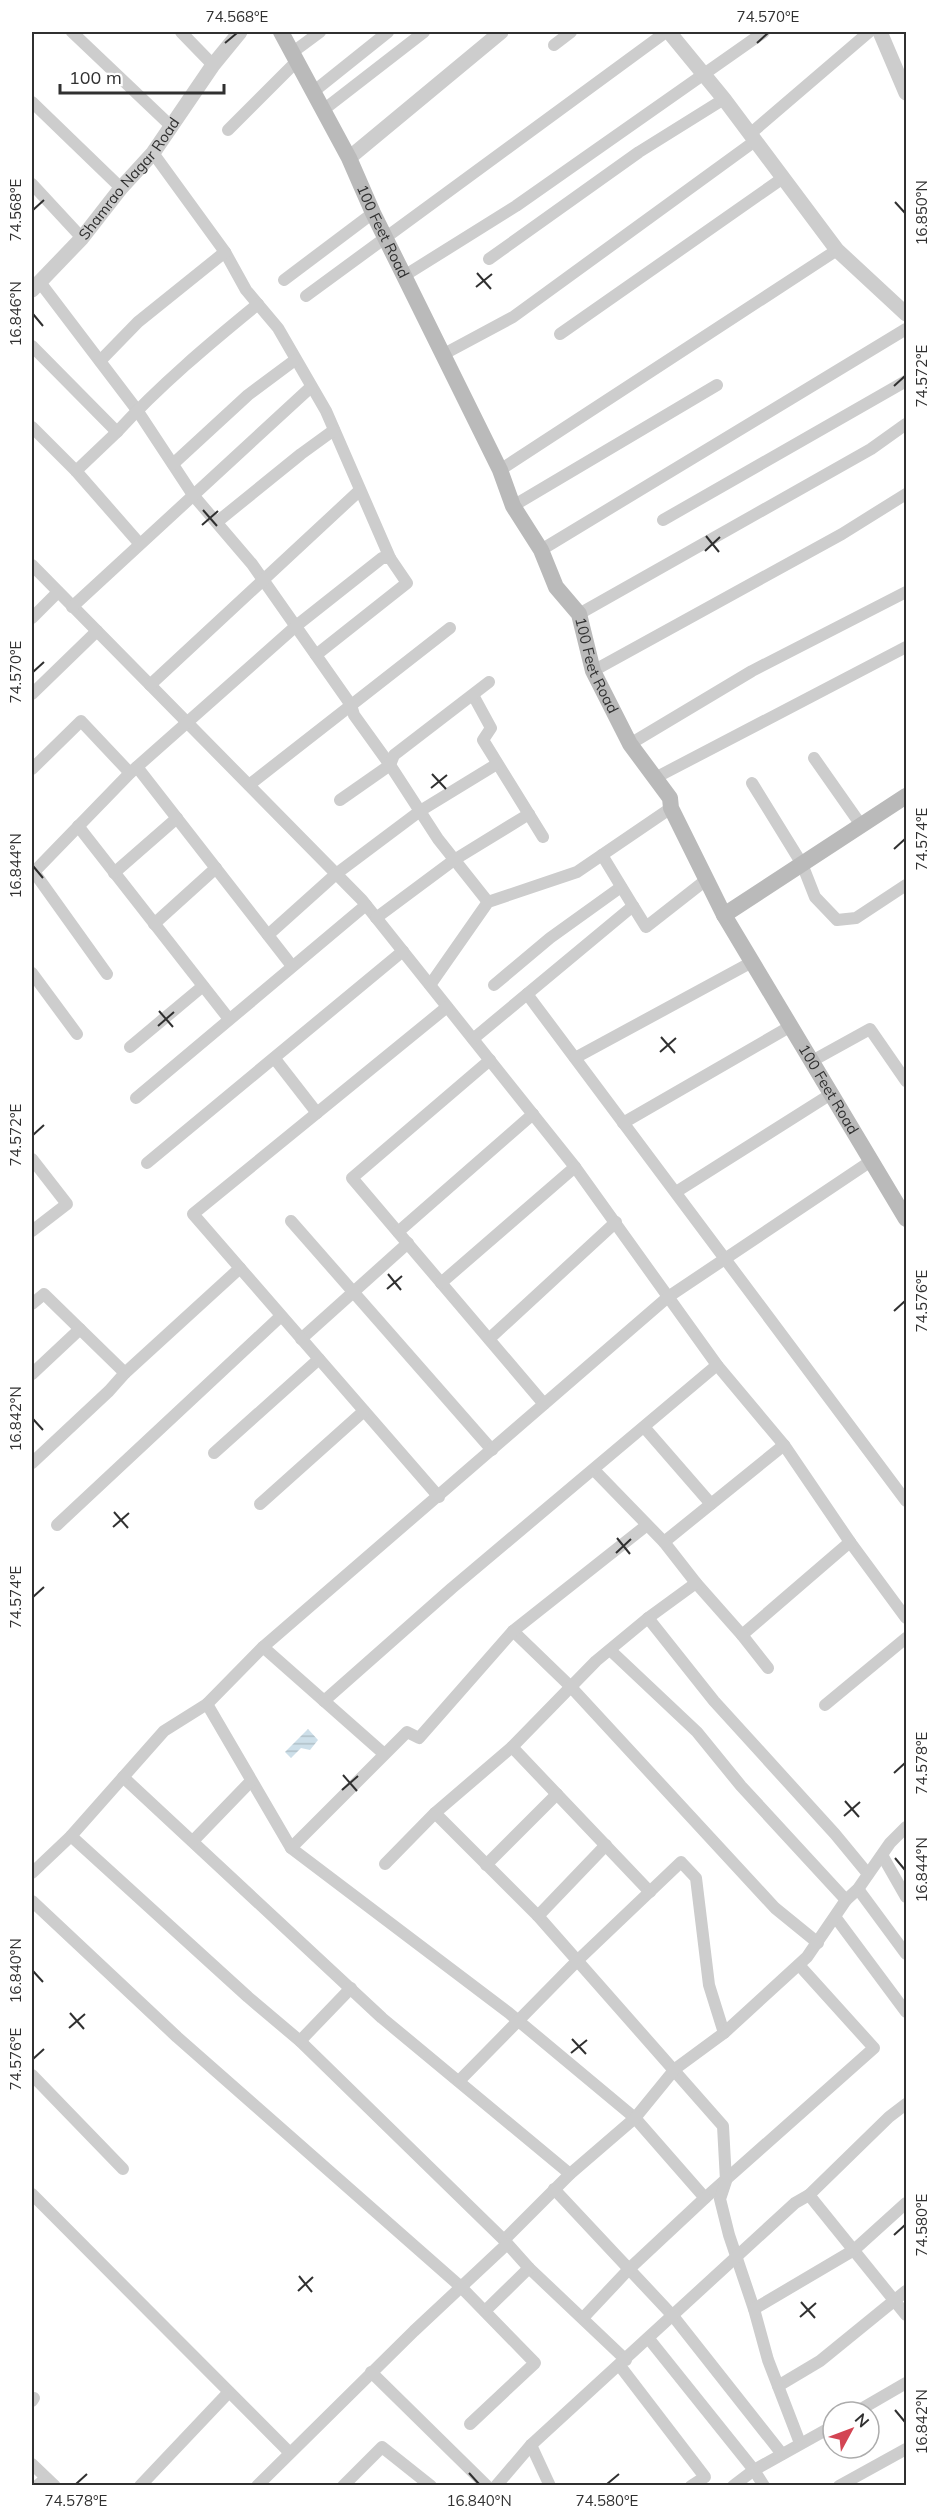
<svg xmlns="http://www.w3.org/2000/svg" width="938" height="2517" viewBox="0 0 938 2517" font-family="Mulish,sans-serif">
<defs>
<pattern id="water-rules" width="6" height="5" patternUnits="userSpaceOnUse" patternTransform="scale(1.5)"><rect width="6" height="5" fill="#cddfe9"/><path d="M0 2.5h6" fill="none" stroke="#b0c0c8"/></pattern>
</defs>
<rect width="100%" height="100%" fill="#fff"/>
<!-- water -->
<path fill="url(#water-rules)" d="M308 1729 318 1740 310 1750 301 1748 291 1758 285 1752Z"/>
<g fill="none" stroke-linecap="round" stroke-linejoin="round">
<!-- minor -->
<g stroke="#cdcdcd" stroke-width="12">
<path d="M72 32 172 127"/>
<path d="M181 32 213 65"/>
<path d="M554 45 571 32"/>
<path d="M293 52 320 32"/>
<path d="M313 92 388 32"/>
<path d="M32 102 121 188"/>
<path d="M322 111 424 32"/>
<path d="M228 130 297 61"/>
<path d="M750 134 869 32"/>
<path d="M153 153 225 252 246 290 278 328 326 411 390 558"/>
<path d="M32 184 82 238"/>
<path d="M489 259 639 152 724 99"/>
<path d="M404 276 516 206 764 32"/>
<path d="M284 280 373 213"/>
<path d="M39 281 137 410 193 495 252 564 351 705 354 715 390 765 438 839 488 902"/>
<path d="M306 296 666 32"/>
<path d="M560 334 783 178"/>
<path d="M32 346 117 432C160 385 209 344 258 304"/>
<path d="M444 354 513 317 755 141"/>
<path d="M100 361 138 322 225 252"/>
<path d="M32 427 76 471 139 543"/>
<path d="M173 464 248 395 295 360"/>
<path d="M500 470 837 250"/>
<path d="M76 471 117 432"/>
<path d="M513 506 717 385"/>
<path d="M663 520 906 381"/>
<path d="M217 522 301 454 334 430"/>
<path d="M541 550 906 329"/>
<path d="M32 565 362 900 575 1167 717 1365 784 1445 850 1542 906 1618"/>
<path d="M72 607 311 387"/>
<path d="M579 614 871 449 906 424"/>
<path d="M32 618 58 592"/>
<path d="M593 671 842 534 906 494"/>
<path d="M150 685 359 491"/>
<path d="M32 694 97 631"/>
<path d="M473 695 491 728 483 740 543 837"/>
<path d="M630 744 752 671 906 592"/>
<path d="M814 758 861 825"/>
<path d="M137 767 292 966"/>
<path d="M32 769 81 721 130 773"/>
<path d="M655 778 906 647"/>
<path d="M752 783 802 864 815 897 837 920 856 918 906 885"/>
<path d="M249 785 450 628"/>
<path d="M340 800 390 765 394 755 489 682"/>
<path d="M78 826 229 1019"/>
<path d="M34 872 107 974"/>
<path d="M114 873 177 818"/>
<path d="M32 874 130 773 296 626 382 558H390L407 583 316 655"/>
<path d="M633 906 646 927 706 880"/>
<path d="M376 918 454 860 529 814"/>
<path d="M154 924 216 868"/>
<path d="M268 935 336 874 420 811 497 764"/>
<path d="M32 973 77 1034"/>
<path d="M430 985 488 902 577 872 671 808"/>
<path d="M494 985 550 938 621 887"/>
<path d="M527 994 906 1501"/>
<path d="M473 1039 633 906 602 855"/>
<path d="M130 1047 203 986"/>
<path d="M575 1058 752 962"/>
<path d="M275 1059 317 1113"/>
<path d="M490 1060 352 1178 544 1404"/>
<path d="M812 1061 870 1029 906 1081"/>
<path d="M136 1098 366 905"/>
<path d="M623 1123 791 1026"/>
<path d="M32 1159 67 1204 32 1231"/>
<path d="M147 1163 403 951"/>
<path d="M676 1192 831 1094"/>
<path d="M291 1221 492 1450"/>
<path d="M398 1232 533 1114"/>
<path d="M441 1283 575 1167"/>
<path d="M32 1304 44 1294 125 1373"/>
<path d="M301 1339 408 1243"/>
<path d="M489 1339 616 1222"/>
<path d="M32 1374 80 1329"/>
<path d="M644 1427 711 1504"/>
<path d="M784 1445 664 1542 696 1583 742 1635 850 1542"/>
<path d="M214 1453 319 1359"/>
<path d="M32 1463 109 1391 125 1373 240 1268"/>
<path d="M594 1470 664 1542"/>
<path d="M439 1497 193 1214 447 1007"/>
<path d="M260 1504 364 1411"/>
<path d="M57 1525 281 1316"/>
<path d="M648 1618 714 1701 835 1834 868 1874"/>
<path d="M513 1631 570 1686 775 1908 818 1943"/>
<path d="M742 1635 768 1668"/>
<path d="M263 1647 383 1753"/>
<path d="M610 1650 697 1732 741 1786 846 1900"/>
<path d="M324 1701 452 1588 717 1365"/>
<path d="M207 1704 291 1848 509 2013 635 2118 705 2198 874 2048 799 1965"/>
<path d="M825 1705 906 1638"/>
<path d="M512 1747 596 1661 648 1618 696 1583"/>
<path d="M123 1777 382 2018 570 2174"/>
<path d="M435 1813 538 1916 723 2126 726 2181 720 2199 729 2235 754 2309 768 2360 800 2443"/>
<path d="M71 1836 248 1997 300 2041 504 2240 529 2268 626 2360"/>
<path d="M193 1841 251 1781"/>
<path d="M291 1848 407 1732 419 1738 513 1631 647 1525"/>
<path d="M882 1855 906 1897"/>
<path d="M385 1864 435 1813 512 1747 650 1892"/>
<path d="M486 1865 557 1794"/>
<path d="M32 1873 71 1836 164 1731 207 1704 263 1647 668 1297 871 1161"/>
<path d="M858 1889 906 1954"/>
<path d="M32 1901 177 2037 461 2287 535 2363 470 2424"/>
<path d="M538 1916 606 1845"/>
<path d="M836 1918 906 2012"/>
<path d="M300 2041 351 1988"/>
<path d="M32 2075 123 2169"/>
<path d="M459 2081 577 1961 681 1862 696 1878 709 1985 724 2033"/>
<path d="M554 2189 673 2316 782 2454"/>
<path d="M32 2194 289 2452"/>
<path d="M809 2195 906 2315"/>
<path d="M504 2240 570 2174 635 2118 675 2069 724 2033 807 1957 846 1900 858 1889 890 1843 906 1827"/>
<path d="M754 2309 854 2250 906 2203"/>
<path d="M485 2311 529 2268"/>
<path d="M583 2318 629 2269 705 2198"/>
<path d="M649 2339 754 2470 733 2486"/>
<path d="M620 2366 705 2477 691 2486"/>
<path d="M371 2372 487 2486"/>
<path d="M778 2386 820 2361 906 2291"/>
<path d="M32 2401 34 2398"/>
<path d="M856 2412 906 2383"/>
<path d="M531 2445 550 2486"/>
<path d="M32 2464 55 2486"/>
<path d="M37 2486 46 2478"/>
<path d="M140 2486 229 2392"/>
<path d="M257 2486 414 2331 507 2244"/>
<path d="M343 2486 382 2447 431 2486"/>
<path d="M496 2486 531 2445 795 2203 809 2195 889 2117 906 2104"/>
<path d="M764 2486 754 2470 833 2426"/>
<path d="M839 2486 906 2449"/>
</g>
<!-- tertiary -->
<g stroke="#cdcdcd" stroke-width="15">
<path d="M669 32 724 99 837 250 906 314"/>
<path d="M880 32 906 93"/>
<path d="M349 158 501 32"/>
<path id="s1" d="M32 290 82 238 121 188 153 153 213 65 240 32"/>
</g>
<!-- secondary -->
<g stroke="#bababa" stroke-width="16">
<path id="s2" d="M281 32 349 158 373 213 500 470 513 506 541 550 556 587 579 614 593 671 630 744 670 798 671 808 724 915 906 1219"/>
<path d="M724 915 906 796"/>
</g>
</g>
<!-- ticks -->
<path fill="none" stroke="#303030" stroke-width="2" d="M225 43 237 33M757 43 768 33M895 202 905 213M33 210 44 200M477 273 491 289M476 287 492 274M33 314 43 326M894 386 905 376M203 510 217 526M202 525 218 511M706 536 719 552M705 551 720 537M33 672 44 662M432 774 446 789M431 788 447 775M894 849 905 839M33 866 43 878M159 1011 173 1027M158 1026 174 1012M661 1037 675 1053M660 1052 676 1038M33 1135 44 1125M388 1274 401 1290M387 1289 402 1276M894 1311 905 1301M33 1419 43 1430M114 1512 128 1528M113 1527 129 1513M617 1538 630 1554M616 1553 631 1539M33 1597 44 1587M894 1773 905 1763M343 1775 357 1791M342 1790 358 1776M845 1801 859 1817M844 1816 860 1802M895 1858 905 1870M33 1971 43 1982M70 2013 84 2029M69 2028 85 2014M572 2039 586 2054M571 2053 587 2040M33 2059 44 2049M894 2235 905 2225M299 2276 312 2292M298 2291 313 2277M801 2302 815 2318M800 2317 816 2303M895 2410 905 2422M469 2473 479 2484M76 2484 87 2474M607 2484 619 2474"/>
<g text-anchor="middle" stroke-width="6" stroke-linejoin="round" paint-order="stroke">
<!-- street labels -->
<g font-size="15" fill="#303030" stroke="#fff">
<text dy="5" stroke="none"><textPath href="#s1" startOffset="148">Shamrao Nagar Road</textPath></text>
<text dy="5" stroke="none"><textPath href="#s2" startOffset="224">100 Feet Road</textPath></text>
<text dy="5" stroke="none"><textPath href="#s2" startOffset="710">100 Feet Road</textPath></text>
<text dy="5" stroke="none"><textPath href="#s2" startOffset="1196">100 Feet Road</textPath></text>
</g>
</g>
<!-- border -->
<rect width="938" height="2517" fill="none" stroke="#ffffff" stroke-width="66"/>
<!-- north arrow -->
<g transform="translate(851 2430) rotate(49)"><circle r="28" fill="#ffffff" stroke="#acacac" stroke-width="1.5"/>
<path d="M0-4.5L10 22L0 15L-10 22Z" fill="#d34553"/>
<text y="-9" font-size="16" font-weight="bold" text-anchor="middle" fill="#303030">N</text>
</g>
<!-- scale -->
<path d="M60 84v9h164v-9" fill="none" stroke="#303030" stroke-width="3"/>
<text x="69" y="84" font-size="18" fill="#303030" stroke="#ffffff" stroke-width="4.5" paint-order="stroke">100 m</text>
<rect x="33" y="33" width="872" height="2451" fill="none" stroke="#303030" stroke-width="2"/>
<g font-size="15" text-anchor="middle" fill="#303030">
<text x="237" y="22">74.568°E</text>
<text x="768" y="22">74.570°E</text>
<text transform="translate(16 210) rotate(-90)" y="5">74.568°E</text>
<text transform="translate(922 213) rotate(-90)" y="5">16.850°N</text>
<text transform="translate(16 314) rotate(-90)" y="5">16.846°N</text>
<text transform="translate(922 376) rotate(-90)" y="5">74.572°E</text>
<text transform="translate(16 672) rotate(-90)" y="5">74.570°E</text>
<text transform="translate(922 839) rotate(-90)" y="5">74.574°E</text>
<text transform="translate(16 866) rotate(-90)" y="5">16.844°N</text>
<text transform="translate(16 1135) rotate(-90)" y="5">74.572°E</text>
<text transform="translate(922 1301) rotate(-90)" y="5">74.576°E</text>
<text transform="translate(16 1419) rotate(-90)" y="5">16.842°N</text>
<text transform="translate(16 1597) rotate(-90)" y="5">74.574°E</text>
<text transform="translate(922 1763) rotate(-90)" y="5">74.578°E</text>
<text transform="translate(922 1870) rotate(-90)" y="5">16.844°N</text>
<text transform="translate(16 1971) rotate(-90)" y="5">16.840°N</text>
<text transform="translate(16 2059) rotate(-90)" y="5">74.576°E</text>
<text transform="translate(922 2225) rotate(-90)" y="5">74.580°E</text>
<text transform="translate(922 2422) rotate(-90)" y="5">16.842°N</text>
<text x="76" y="2506">74.578°E</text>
<text x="479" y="2506">16.840°N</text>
<text x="607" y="2506">74.580°E</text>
</g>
</svg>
